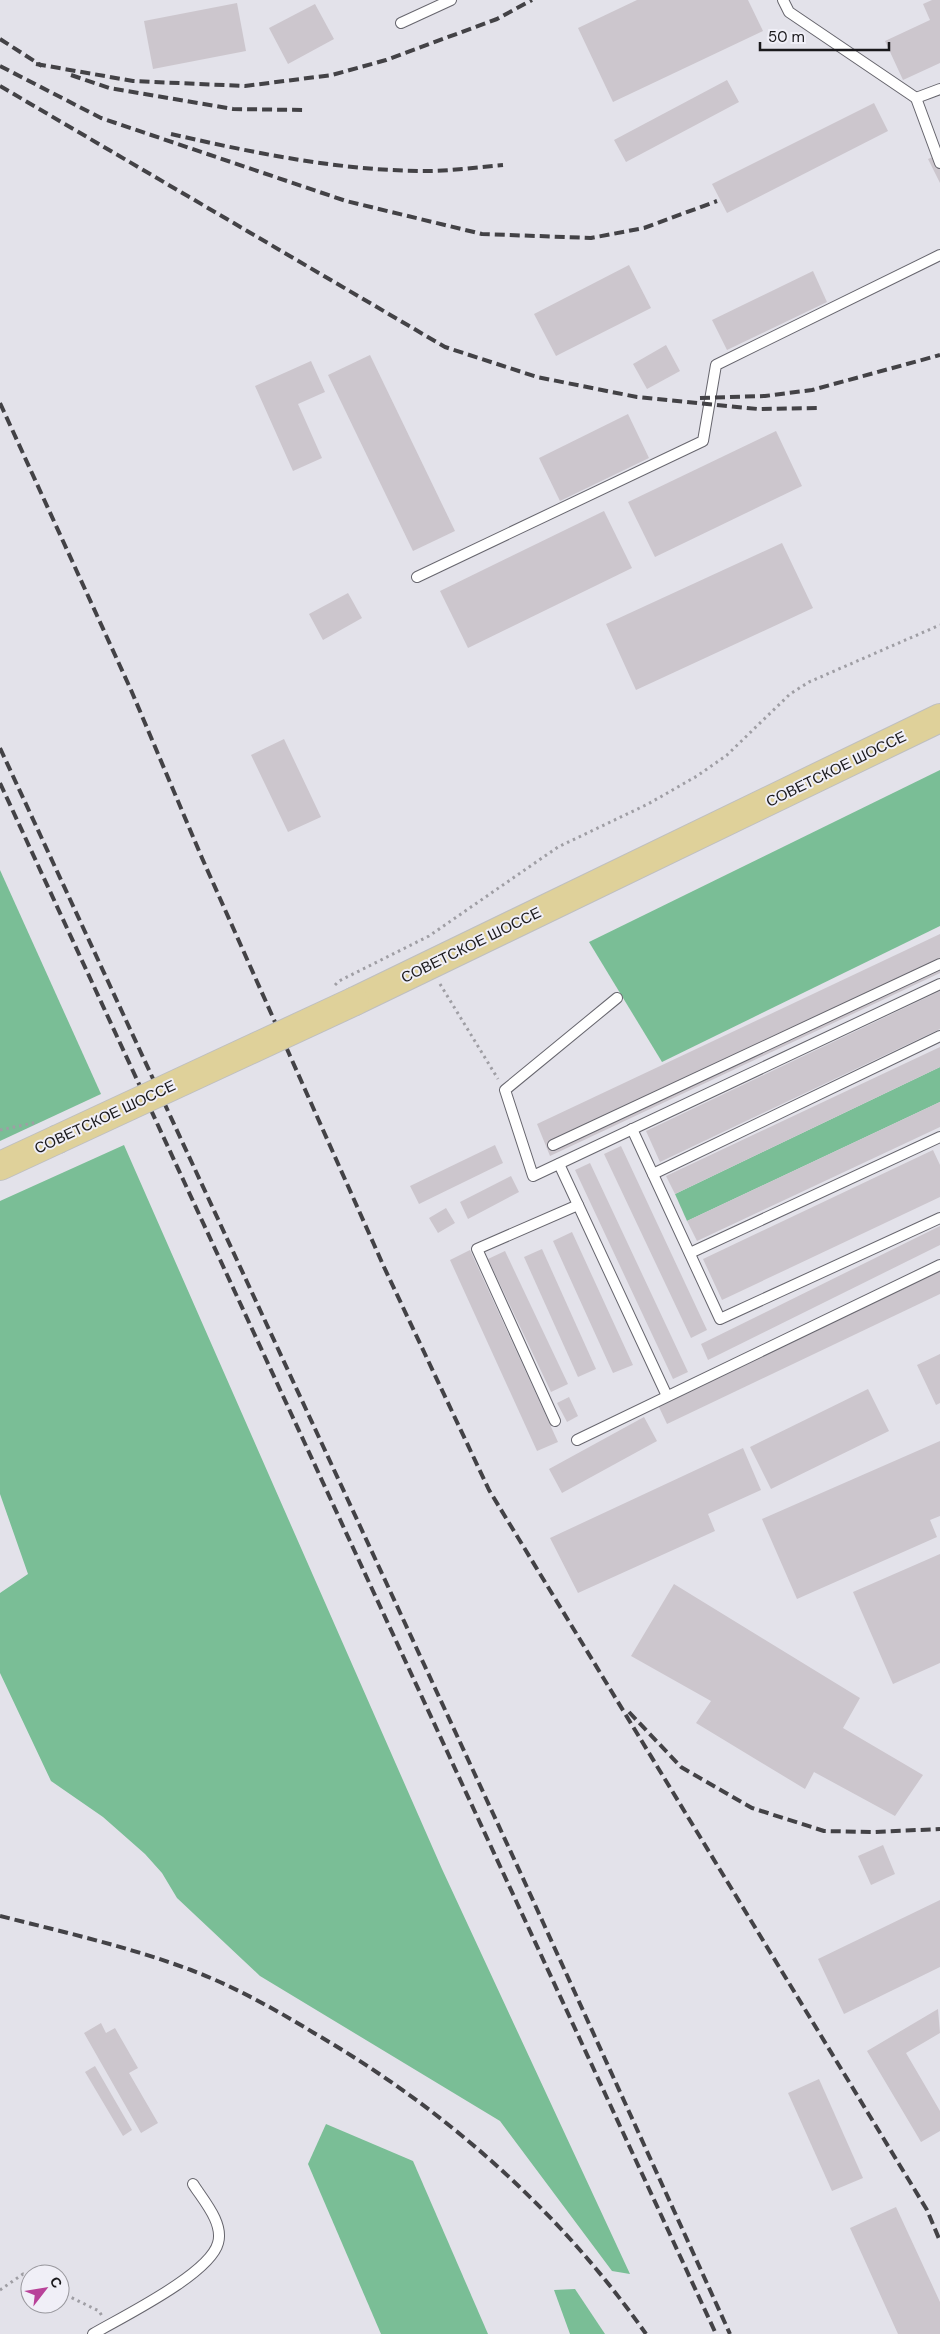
<svg xmlns="http://www.w3.org/2000/svg" width="940" height="2334" viewBox="0 0 940 2334" font-family="'DM Sans',sans-serif">
<rect width="100%" height="100%" fill="#e3e2ea"/>
<!-- forest -->
<g fill="#7abe96">
<path d="M940 770V926L662 1062 589 942Z"/>
<path d="M0 870 101 1094 0 1141Z"/>
<path d="M940 1067V1102L687 1221 675 1194Z"/>
<path d="M124 1145 442 1869 630 2274 612 2271 500 2121 260 1976 177 1898 162 1873 145 1854 103 1817 51 1781 0 1673V1593L28 1574 0 1494V1201Z"/>
<path d="M326 2124 413 2161 488 2334H381L308 2164Z"/>
<path d="M575 2289 605 2334H570L554 2290Z"/>
</g>
<!-- building -->
<g fill="#ccc6cd">
<path d="M637 0H748L763 31 613 102 578 28Z"/>
<path d="M932 0H940V63L903 80 885 41 930 20 923 4Z"/>
<path d="M237 3 246 51 153 69 144 21Z"/>
<path d="M315 4 334 39 288 64 269 28Z"/>
<path d="M727 80 739 102 626 162 614 140Z"/>
<path d="M874 103 888 131 727 213 712 184Z"/>
<path d="M940 154V183L928 159Z"/>
<path d="M629 265 651 308 556 356 534 314Z"/>
<path d="M813 271 827 302 727 350 712 320Z"/>
<path d="M666 345 680 371 647 389 633 364Z"/>
<path d="M370 355 455 531 413 551 328 375Z"/>
<path d="M311 361 325 392 298 404 322 458 293 471 255 386Z"/>
<path d="M628 414 649 458 560 501 539 458Z"/>
<path d="M776 431 802 486 655 557 628 502Z"/>
<path d="M604 511 632 568 468 648 440 591Z"/>
<path d="M782 543 813 608 636 690 606 624Z"/>
<path d="M348 593 362 618 323 640 309 614Z"/>
<path d="M284 739 321 817 288 832 251 755Z"/>
<path d="M940 934V973L550 1156 537 1124Z"/>
<path d="M940 991V1029L660 1162 646 1131Z"/>
<path d="M940 1047V1067L675 1194 666 1176Z"/>
<path d="M940 1102V1127L697 1241 687 1221Z"/>
<path d="M495 1145 503 1163 419 1204 410 1186Z"/>
<path d="M621 1146 707 1330 691 1338 604 1154Z"/>
<path d="M933 1150 940 1165V1197L722 1300 703 1259Z"/>
<path d="M590 1163 688 1372 673 1379 575 1170Z"/>
<path d="M511 1176 519 1192 468 1219 460 1202Z"/>
<path d="M446 1208 455 1223 438 1233 429 1218Z"/>
<path d="M940 1226V1245L708 1360 701 1344Z"/>
<path d="M572 1232 633 1365 613 1373 553 1241Z"/>
<path d="M542 1249 596 1369 578 1377 524 1257Z"/>
<path d="M470 1250 558 1442 537 1451 450 1260Z"/>
<path d="M505 1251 568 1384 551 1392 488 1259Z"/>
<path d="M940 1271V1294L667 1424 658 1405Z"/>
<path d="M940 1354V1403L936 1405 917 1365Z"/>
<path d="M868 1389 889 1431 771 1489 750 1447Z"/>
<path d="M569 1397 578 1416 567 1422 557 1403Z"/>
<path d="M644 1417 657 1441 562 1493 549 1469Z"/>
<path d="M940 1441V1516L930 1520 937 1537 797 1599 762 1519Z"/>
<path d="M743 1448 761 1490 708 1514 715 1531 578 1593 550 1538Z"/>
<path d="M940 1554V1663L893 1684 853 1592Z"/>
<path d="M674 1584 860 1698 843 1728 923 1775 895 1816 814 1772 805 1789 696 1723 711 1701 631 1656Z"/>
<path d="M883 1845 895 1874 871 1885 858 1856Z"/>
<path d="M940 1900V1967L844 2014 818 1959Z"/>
<path d="M938 2009 940 2033 906 2053 940 2111V2131L921 2142 867 2051Z"/>
<path d="M101 2023 106 2033 115 2028 138 2068 129 2073 158 2123 141 2133 84 2033Z"/>
<path d="M95 2066 132 2130 123 2136 85 2072Z"/>
<path d="M819 2079 863 2178 832 2191 788 2093Z"/>
<path d="M896 2207 940 2302V2334H898L850 2228Z"/>
</g>
<g fill="none" stroke-linecap="round" stroke-linejoin="round">
<defs>
<g id="lane">
<path d="M783 0 789 12 916 98"/>
<path d="M401 23 451 0"/>
<path d="M940 89 916 98 940 163"/>
<path d="M417 577 703 441 716 365 940 255"/>
<path d="M617 998 505 1090 533 1176 940 984"/>
<path d="M632 1129 720 1319 940 1218"/>
<path d="M553 1145 940 964"/>
<path d="M559 1164 667 1396"/>
<path d="M653 1174 940 1036"/>
<path d="M690 1253 940 1137"/>
<path d="M555 1421 477 1249 578 1205"/>
<path d="M577 1440 940 1265"/>
<path d="M93 2334C122 2317 210 2274 218 2243 224 2223 203 2200 193 2184"/>
</g>
<g id="primary">
<path d="M355 1001 940 718"/>
<path d="M0 1166 56 1140"/>
</g>
</defs>
<!-- lane casing -->
<use href="#lane" stroke="#67666e" stroke-width="12"/>
<!-- primary casing -->
<use href="#primary" stroke="#bfbfbf" stroke-width="30"/>
<!-- path -->
<g stroke="#9f9ea4" stroke-width="3" stroke-dasharray="2.5 4" stroke-linecap="butt">
<path d="M440 984 498 1079"/>
<path d="M335 985 339 981 429 936 558 847 648 804 697 776 727 755 790 694 809 682 940 625"/>
<path d="M0 1130 38 1122"/>
<path d="M0 2290 23 2274 30 2277"/>
<path d="M60 2292 99 2311 102 2316"/>
</g>
<!-- lane -->
<use href="#lane" stroke="#fff" stroke-width="10"/>
<!-- primary -->
<use href="#primary" stroke="#dfd19a" stroke-width="28"/>
<!-- rail -->
<g stroke="#434246" stroke-width="4" stroke-dasharray="10 5" stroke-linecap="butt">
<path d="M0 39 42 66"/>
<path d="M36 64 133 81 245 86 332 75 386 60 497 19 532 0"/>
<path d="M0 66 101 118 346 201 482 234 591 238 644 228 717 201"/>
<path d="M71 75 109 88 233 109 303 110"/>
<path d="M0 86 445 347 537 377 637 397 758 409 819 408"/>
<path d="M171 134C254 153 341 171 427 171 452 171 478 167 503 165"/>
<path d="M700 398 765 396 812 390 940 355"/>
<path d="M0 403 131 690 202 858 384 1267 489 1490 927 2210 940 2241"/>
<path d="M0 748 521 1874 730 2334"/>
<path d="M0 783 716 2334"/>
<path d="M629 1712 681 1767 752 1808 824 1831 874 1832 940 1829"/>
<path d="M0 1916C64 1932 129 1947 191 1970 233 1986 275 2009 314 2033 445 2109 559 2210 646 2334"/>
</g>
<defs>
<path id="primary-bridge" d="M56 1140 355 1001"/>
</defs>
<!-- primary-bridge casing -->
<use href="#primary-bridge" stroke="#bfbfbf" stroke-width="30" stroke-linecap="butt"/>
<!-- primary-bridge -->
<use href="#primary-bridge" stroke="#dfd19a" stroke-width="28"/>
</g>
<g text-anchor="middle" stroke-width="4" stroke-linejoin="round" paint-order="stroke">
<!-- street labels -->
<g font-size="15" fill="#1a191c" stroke="#f0eff7">
<text transform="translate(836 769) rotate(-26)" y="5">СОВЕТСКОЕ ШОССЕ</text>
<text transform="translate(471 945) rotate(-26)" y="5">СОВЕТСКОЕ ШОССЕ</text>
<text transform="translate(105 1117) rotate(-25)" y="5">СОВЕТСКОЕ ШОССЕ</text>
</g>
</g>
<!-- north arrow -->
<g transform="translate(45 2289) rotate(59)"><circle r="24" fill="#f0eff7" stroke="#9a999f"/>
<path d="M0-4L9 19L0 12L-9 19Z" fill="#b84299"/>
<text y="-8" font-size="14" font-weight="bold" text-anchor="middle" fill="#1a191c">С</text>
</g>
<!-- scale -->
<path d="M760 42v8h129v-8" fill="none" stroke="#1a191c" stroke-width="2.5"/>
<text x="768" y="42" font-size="15" fill="#1a191c" stroke="#f0eff7" stroke-width="4" paint-order="stroke">50 m</text>
</svg>
